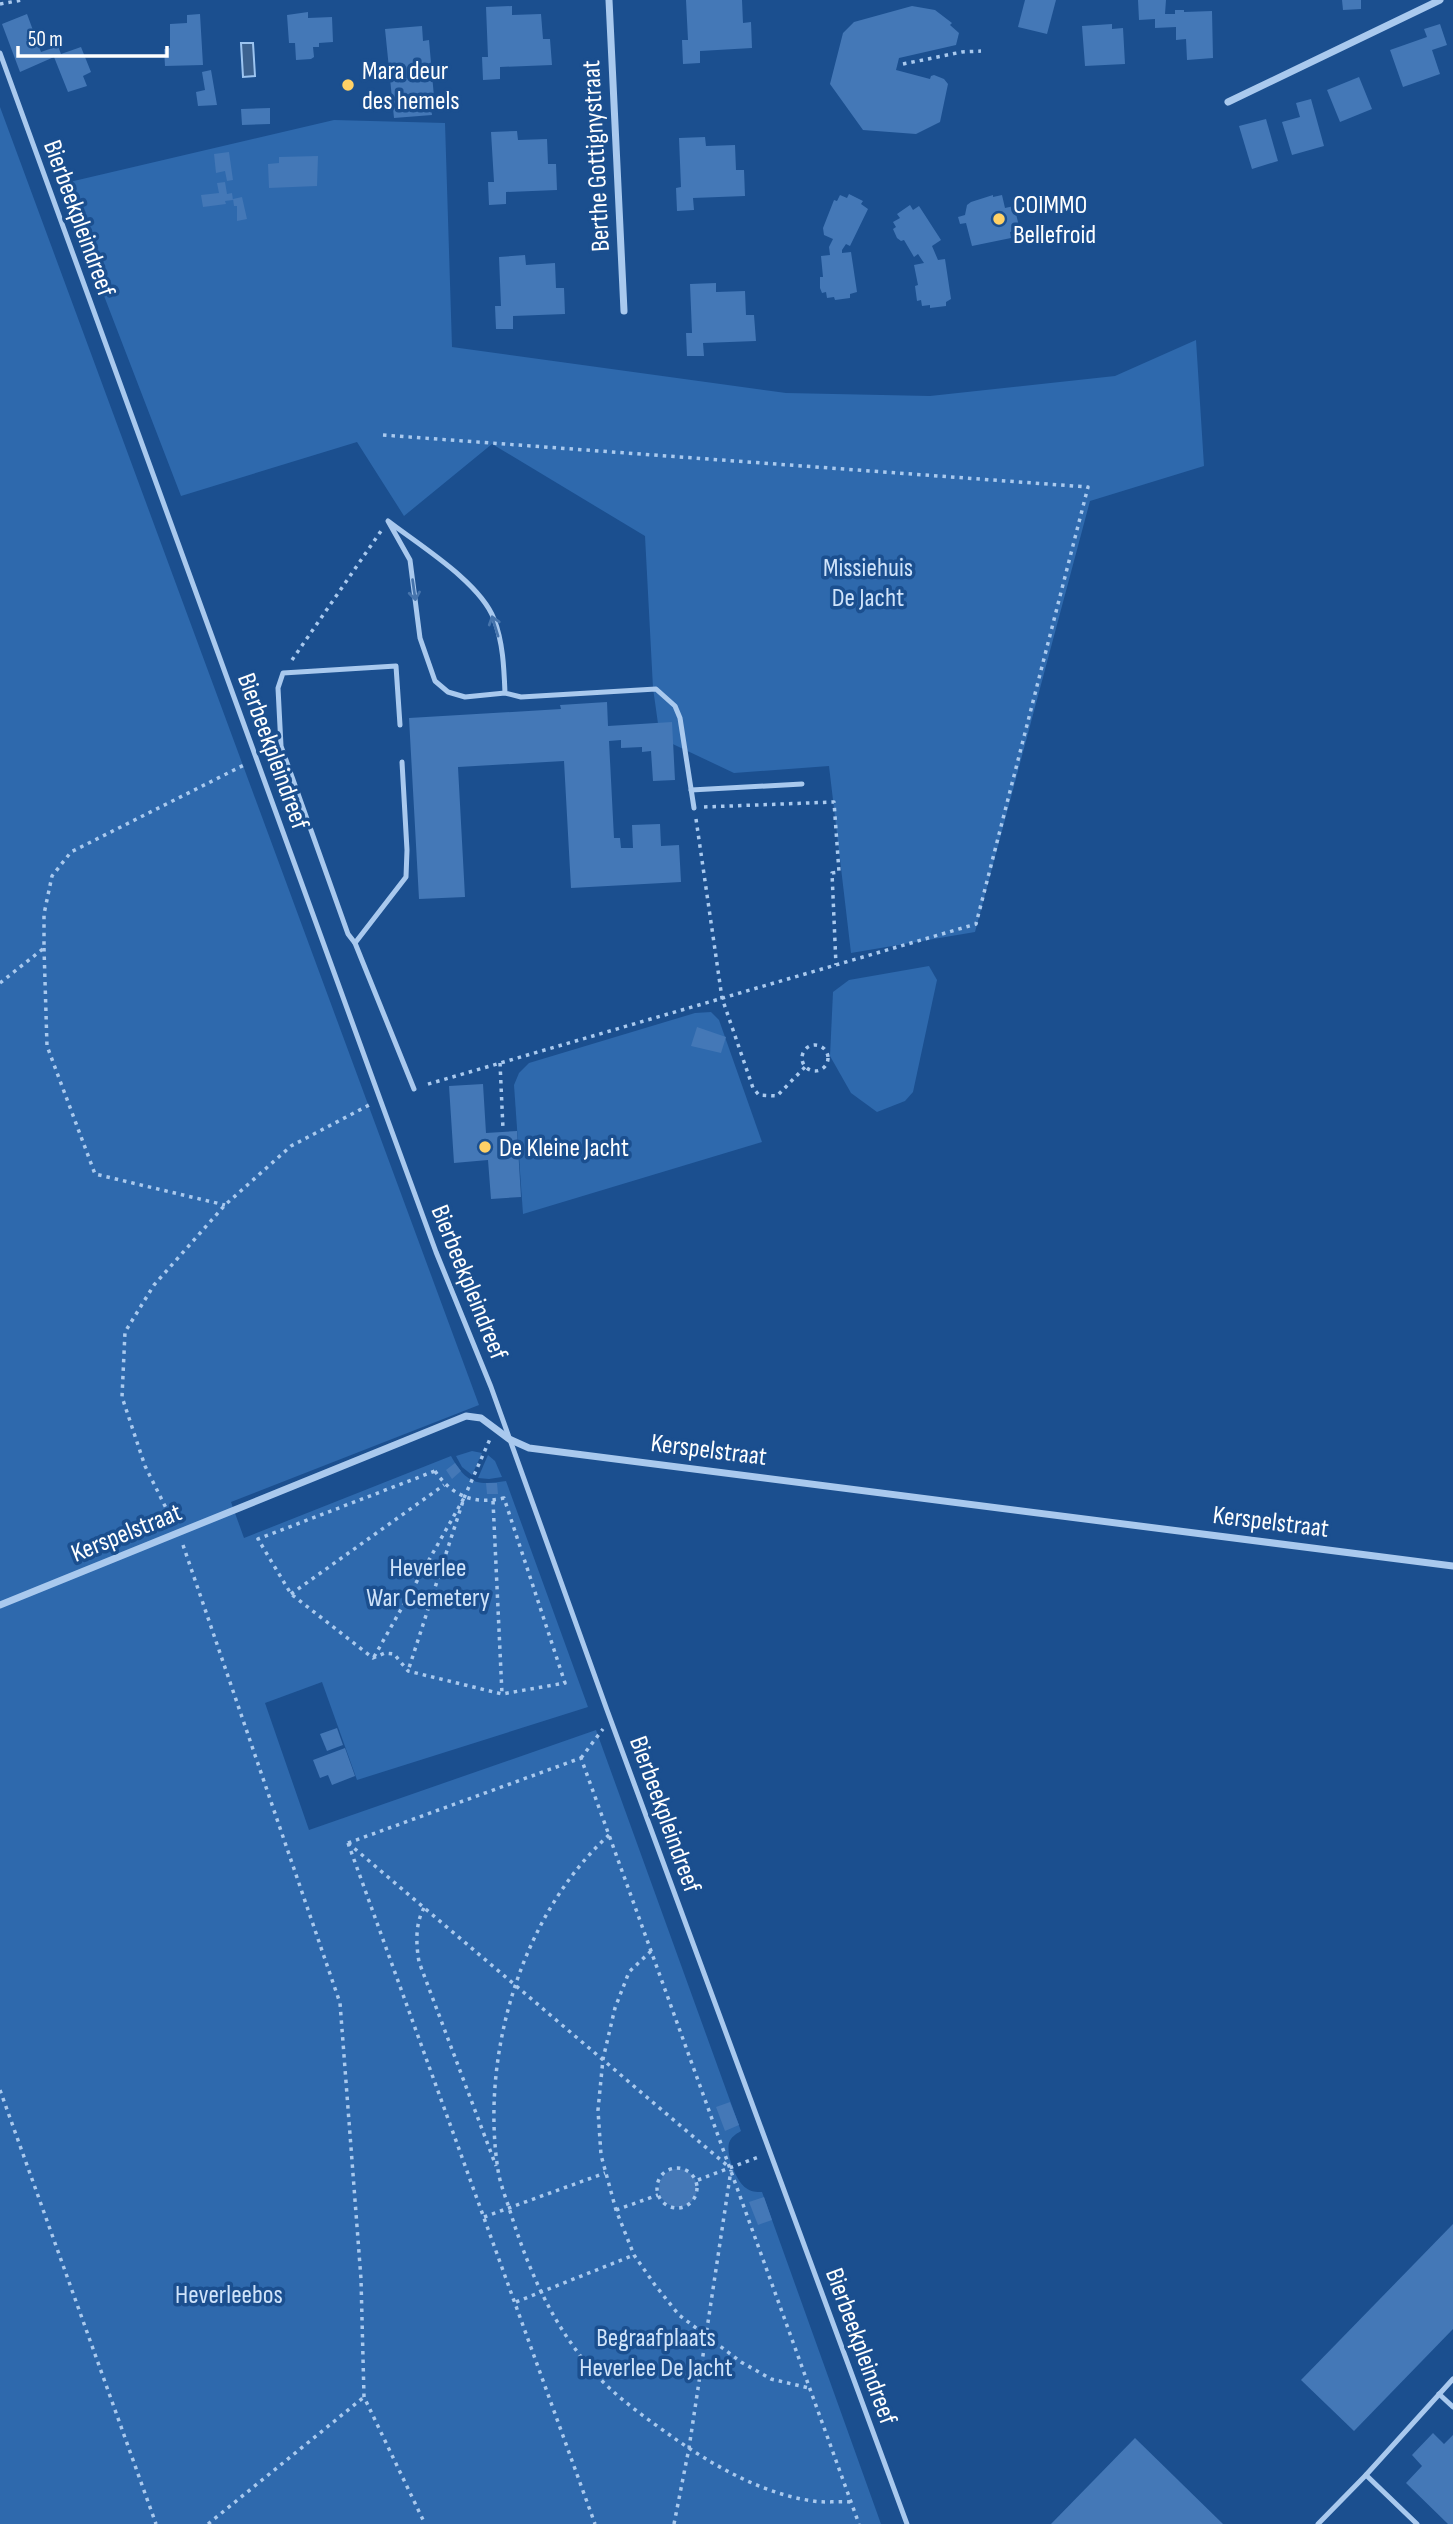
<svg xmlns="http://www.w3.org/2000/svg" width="1453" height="2524" viewBox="0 0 1453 2524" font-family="'Sofia Sans Condensed',sans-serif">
<rect width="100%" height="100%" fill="#1b4f8f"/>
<!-- green -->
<g fill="#2e69ad">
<path d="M0 107 479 1405 231 1502 244 1538 451 1456C466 1483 476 1486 506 1481L588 1707 357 1780 322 1682 265 1703 309 1830 596 1730 741 2131C736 2134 731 2137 729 2143 726 2155 736 2181 746 2188 751 2192 756 2192 762 2192L881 2524H0Z"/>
<path d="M334 120 445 123 452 347 786 393 930 396 1115 376 1196 340 1204 466 1090 501 975 932 851 953 829 766 734 773 660 738 653 688 645 536 492 444 404 516 357 442 181 496 61 184Z"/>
<path d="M929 966 937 980 913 1092 905 1101 877 1112 851 1093 830 1056 833 992 849 980Z"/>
<path d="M711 1012 719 1020 762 1142 523 1214 514 1085 519 1073 529 1063 695 1013Z"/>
<path d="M472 1451 482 1453 472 1475 462 1467 456 1456Z"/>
<path d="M488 1455 495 1461 502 1477 489 1479 478 1478Z"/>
</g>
<!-- water -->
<path fill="#3c6290" stroke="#9cc4f0" stroke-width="2" d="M241 43H253L255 76 243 77Z"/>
<!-- building -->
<g fill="#4478b7">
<path d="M686 0H742L743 23 751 22 752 48 700 51V63L683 64 682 40H688Z"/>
<path d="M1025 0H1056L1047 34 1018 27Z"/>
<path d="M1138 0H1166L1165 14H1175V10H1184V12L1212 11 1213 58 1187 60 1186 39 1176 40V27L1155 28V19L1139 20Z"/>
<path d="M1342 0H1361V9L1343 10Z"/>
<path d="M512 6V15L541 14 543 39H550L552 65 500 67V79L483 80 482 57H488L486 7Z"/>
<path d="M912 6 935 10 952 23 950 25 959 33 956 45 899 58 896 70 930 79 931 76 934 75 944 79 948 84 940 122 916 134 863 130 830 84 843 33 854 22Z"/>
<path d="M308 12V18L332 17 333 42 319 43V47H313L314 57 311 59 296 60 295 43H289L287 15Z"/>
<path d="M27 14 41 52 58 46 61 54 81 47 91 72 83 76 87 86 68 92 54 57 20 72 2 24Z"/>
<path d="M200 14 203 65 165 66 164 49 170 48V24L187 23V15Z"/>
<path d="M1112 24V29L1123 28 1125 64 1085 66 1082 26Z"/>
<path d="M1440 24 1447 45 1432 50 1440 74 1403 87 1390 50 1427 37 1424 29Z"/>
<path d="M422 26 423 41 429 40 434 97 430 98 432 115 394 118 385 29Z"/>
<path d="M211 70 217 105 198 106 196 92 205 90 202 72Z"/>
<path d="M1359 77 1372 109 1340 122 1327 90Z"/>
<path d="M1311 99 1324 146 1292 155 1282 122 1300 117 1296 103Z"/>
<path d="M270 108V124L242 125 241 109Z"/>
<path d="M1266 119 1278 161 1252 169 1239 126Z"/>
<path d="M517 131 518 140 547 139 548 164H556L557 190 506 192V204L489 205 488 182H494L491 132Z"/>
<path d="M705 137 706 146 735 145 736 170H744L745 196 693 198 694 210 677 211 676 188 681 187 679 138Z"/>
<path d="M229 152 233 180 227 181 225 171 216 173 214 154Z"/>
<path d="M318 156 317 186 269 188 268 164 279 163V157Z"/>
<path d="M225 182 227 194 232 193 233 200 225 201 226 204 203 207 201 195 219 193 217 183Z"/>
<path d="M849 194 863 201 861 204 868 209 850 246 846 244 842 250V253L851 252 857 292 850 294V298L835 300 834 297 827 298 826 292 822 293 820 288V277H823L821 256 830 255 829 247 833 239 824 235 823 228 834 200 837 201 840 195 847 198Z"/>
<path d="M993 195V197L1002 195 1005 208 1014 206 1020 230 1010 232 1011 238 972 246 966 223 960 224 958 217 965 215 967 205 971 202Z"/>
<path d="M242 197 247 219 237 221V206H234L233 199Z"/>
<path d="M910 205 913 210 919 206 941 240 932 246 938 260 945 259 951 299 946 302V306L930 308V305L922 306 921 300 917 301 915 286 918 285 914 265 924 263 918 254 914 257 904 240 901 241 897 238 893 229 896 227 893 222 900 218 897 214Z"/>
<path d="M525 255 526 265 555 263 556 288H564L565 314 513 316V329H496L495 306H501L499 257Z"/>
<path d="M716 283V292L745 291 746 315H754L756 341 703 343 704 356H687L686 333H692L690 284Z"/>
<path d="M607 702 608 726 672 722 675 780 653 781 651 751 642 752V747L621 748V740L609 741 614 838H620L621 848H633L632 825 660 824 661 846 679 845 681 882 571 888 564 761 458 767 465 897 419 899 409 718 561 709 560 705Z"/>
<path d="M697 1027 726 1037 721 1053 691 1046Z"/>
<path d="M483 1084 486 1133 517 1131 521 1197 491 1199 488 1160 454 1163 449 1086Z"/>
<path d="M455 1463 461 1471 452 1479 446 1470Z"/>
<path d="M486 1483H497L498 1494H487Z"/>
<path d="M337 1728 343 1745 327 1751 320 1734Z"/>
<path d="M345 1748 355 1776 332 1785 328 1775 320 1778 313 1760Z"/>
<path d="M730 2102 739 2125 725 2131 716 2107Z"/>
<circle cx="678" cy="2188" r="19"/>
<path d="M764 2197 772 2220 758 2225 749 2202Z"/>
<path d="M1453 2224V2329L1354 2431 1301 2380Z"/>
<path d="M1433 2433 1444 2444 1453 2435V2524H1448L1406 2483 1422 2466 1412 2455Z"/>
<path d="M1135 2438 1223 2524H1051Z"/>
</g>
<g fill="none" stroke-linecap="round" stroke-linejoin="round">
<!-- path -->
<g stroke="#a9c9ee" stroke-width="3.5" stroke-dasharray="3.5 5" stroke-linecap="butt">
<path d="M0 4 22 0"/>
<path d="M903 64 962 52 981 51"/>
<path d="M383 435 1088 487 976 924 425 1085"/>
<path d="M292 660 381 531"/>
<path d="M704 807 834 802 839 872 832 873 836 965"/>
<path d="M696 819 722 998 753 1088 759 1095 777 1096 805 1067"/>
<path d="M44 948 47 1046 95 1174 225 1205"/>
<path d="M0 983 44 948V914L52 876 71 852 246 764"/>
<circle cx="815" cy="1058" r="13"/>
<path d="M500 1063 503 1129"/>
<path d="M435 1471C452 1496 474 1505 504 1498L565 1683 502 1694 408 1671 394 1654 385 1653 373 1658 291 1594 258 1539Z"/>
<path d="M464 1498 490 1439"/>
<path d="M493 1501 502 1694"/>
<path d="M173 1522 145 1466 122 1397 125 1332 154 1285 225 1205 291 1146 371 1104"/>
<path d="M183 1545 340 2003 361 2279 364 2397 425 2524"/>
<path d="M291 1594 444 1485"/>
<path d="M374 1657 464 1498 408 1671"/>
<path d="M581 1758 603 1729"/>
<path d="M609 1835C522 1914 480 2055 498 2170 500 2184 506 2198 510 2211 528 2269 552 2324 592 2370 614 2396 646 2418 674 2438 714 2466 763 2494 813 2501 825 2503 838 2501 850 2502"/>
<path d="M348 1843 581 1758 859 2524"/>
<path d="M348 1843 595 2524"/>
<path d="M348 1843 729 2167"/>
<path d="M424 1908C415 1924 416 1944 419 1962L496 2166"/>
<path d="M651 1951 629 1972 615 2008 603 2059 598 2110 601 2155 616 2210 634 2255 655 2285 679 2315 741 2362 771 2379 809 2388"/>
<path d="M0 2090 156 2524"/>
<circle cx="677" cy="2188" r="20"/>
<path d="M698 2180 761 2156"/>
<path d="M616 2210 658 2195"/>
<path d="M484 2217 605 2173"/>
<path d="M516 2302 634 2255"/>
<path d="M208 2524 364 2397"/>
<path d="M674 2524 689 2448 731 2170"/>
</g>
<!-- lane -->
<g stroke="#a9c9ee" stroke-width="5">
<path d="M0 53 380 1099 436 1252 491 1387 607 1710 907 2524"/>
<path d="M505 693C504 668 503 642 494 619 480 582 419 545 388 521L410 560 420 638 435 681 448 692 465 697 505 693 521 697 656 689 675 706 680 718 694 808"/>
<path d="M402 762 407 850 406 877 355 943 414 1089"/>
<path d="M691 790 802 784"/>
<path d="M355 943 348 934 281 746 278 688 283 673 396 666 400 725"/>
<path d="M1439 2394 1453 2407"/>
<path d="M1366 2475 1417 2524"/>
<path d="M1318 2524 1366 2475 1453 2379"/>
</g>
<!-- street -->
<g stroke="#a9c9ee" stroke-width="7">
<path d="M609 0 624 311"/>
<path d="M1228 102 1440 0"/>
<path d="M0 1605 466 1416 481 1418 509 1439 529 1448 1453 1566"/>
</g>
</g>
<!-- one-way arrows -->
<defs><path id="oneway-shaft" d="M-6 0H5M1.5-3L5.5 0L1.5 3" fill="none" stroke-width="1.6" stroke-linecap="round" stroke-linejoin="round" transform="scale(1.75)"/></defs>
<g stroke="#4674ac">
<use href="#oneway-shaft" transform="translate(414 590) rotate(82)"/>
<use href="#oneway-shaft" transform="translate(495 626) rotate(-107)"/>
</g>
<!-- markers -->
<g fill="#ffd166" stroke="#1b4f8f" stroke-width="2.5">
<circle cx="348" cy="85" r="7"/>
<circle cx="999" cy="219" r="7"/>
<circle cx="485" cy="1147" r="7"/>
</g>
<g text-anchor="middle" stroke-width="7" stroke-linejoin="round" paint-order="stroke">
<!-- poi labels -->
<g font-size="26" fill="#fff" stroke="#1b4f8f" text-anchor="start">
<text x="362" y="79">Mara deur<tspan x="362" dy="30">des hemels</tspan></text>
<text x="1013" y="213">COIMMO<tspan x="1013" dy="30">Bellefroid</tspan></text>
<text x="499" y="1156">De Kleine Jacht</text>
</g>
<!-- street labels -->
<g font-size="26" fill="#fff" stroke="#1b4f8f">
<text transform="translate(595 156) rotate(-93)" y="9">Berthe Gottignystraat</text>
<text transform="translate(80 218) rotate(70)" y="9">Bierbeekpleindreef</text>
<text transform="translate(274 751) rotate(70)" y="9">Bierbeekpleindreef</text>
<text transform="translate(470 1282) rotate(68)" y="9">Bierbeekpleindreef</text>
<text transform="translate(709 1449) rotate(7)" y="9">Kerspelstraat</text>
<text transform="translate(1271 1521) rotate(7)" y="9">Kerspelstraat</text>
<text transform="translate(126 1532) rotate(-22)" y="9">Kerspelstraat</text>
<text transform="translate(666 1814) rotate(70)" y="9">Bierbeekpleindreef</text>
<text transform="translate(862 2346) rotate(70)" y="9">Bierbeekpleindreef</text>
</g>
<!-- park labels -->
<g font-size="26" fill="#cfe3fa" stroke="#1b4f8f">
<text x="868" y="576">Missiehuis<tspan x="868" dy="30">De Jacht</tspan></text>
<text x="428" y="1576">Heverlee<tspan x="428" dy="30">War Cemetery</tspan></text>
<text x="229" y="2303">Heverleebos</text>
<text x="656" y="2346">Begraafplaats<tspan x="656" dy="30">Heverlee De Jacht</tspan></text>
</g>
</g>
<!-- scale -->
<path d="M18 46v10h149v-10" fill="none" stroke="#ffffff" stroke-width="3.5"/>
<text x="28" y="46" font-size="21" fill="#ffffff" stroke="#1b4f8f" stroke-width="5" paint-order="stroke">50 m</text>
</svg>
